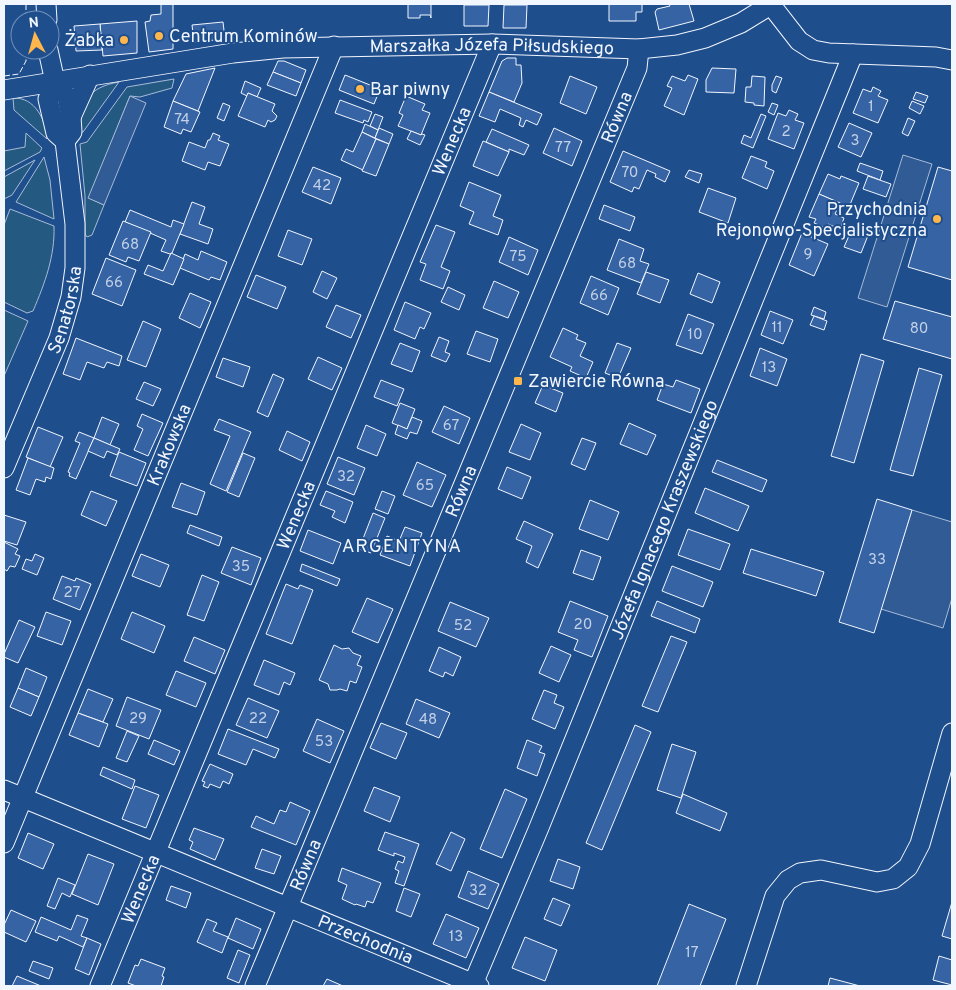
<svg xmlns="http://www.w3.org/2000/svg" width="956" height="990" viewBox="0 0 956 990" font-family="Overpass,sans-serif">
<rect width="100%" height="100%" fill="#1f4e8c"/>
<!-- green -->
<g fill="#245a82" stroke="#a8bbd7">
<path d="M174 79 172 88 140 97 130 96 89 198 104 205 92 235 87 237 85 234V196L80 144 87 142 127 87Z"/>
<path d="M119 82 83 132 81 133C77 103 89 87 119 82Z"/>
<path d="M13 98C35 97 46 120 47 139L14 110Z"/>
<path d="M26 133 42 148 40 152 4 171V151L25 147Z"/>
<path d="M44 157 50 180 54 219 16 202Z"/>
<path d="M35 160 12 195 4 199V177Z"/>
<path d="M10 209 54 226C55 256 45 283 33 311L27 313 4 302V225Z"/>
<path d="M4 310 28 321 4 376Z"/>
</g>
<!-- parking -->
<g fill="#305b95" stroke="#a8bbd7">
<path d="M130 96 146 103 104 205 88 198Z"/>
<path d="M903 155 932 164 887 307 858 298Z"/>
<path d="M912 510 952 522V598L943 628 881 609Z"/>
</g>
<!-- building -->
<g fill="#3563a3" stroke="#f2f6ff">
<path d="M161 4H173V49L149 52 145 22 150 21 151 15 161 14Z"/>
<path d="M408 4H431V18L430 15H420V18H408Z"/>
<path d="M609 4H642V12H636V21H609Z"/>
<path d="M669 4H689L694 21 659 30 655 12 657 9 670 6Z"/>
<path d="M464 5H489L488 26H464Z"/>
<path d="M504 5H527L526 28H503Z"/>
<path d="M137 21V53L103 56 100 24Z"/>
<path d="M223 22 225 39 194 42 192 25Z"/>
<path d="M100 24 102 50 76 51 74 26Z"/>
<path d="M507 58H516V65H521L522 83 514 102 489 92 502 61Z"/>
<path d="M278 61H284L306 70 301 83 273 72Z"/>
<path d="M215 68 198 111 173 101 186 74Z"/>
<path d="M712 68 736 69 734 93 706 92V80Z"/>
<path d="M273 72 301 83 296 96 267 85Z"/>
<path d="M345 75 380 89 374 104 339 90Z"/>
<path d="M688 75 698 79 684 115 664 106 672 88 667 86 672 76 685 81Z"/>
<path d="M570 76 597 87 586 114 560 103Z"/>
<path d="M752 76 765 77 764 106 754 105V103L745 102 746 87H751Z"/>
<path d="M776 76 782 78 776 93 772 91V85Z"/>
<path d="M245 81 261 88 257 97 248 93 247 96 241 93Z"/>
<path d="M873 87 881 91 878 96 888 100 878 123 853 113 863 89 871 92Z"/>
<path d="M489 92 542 114 537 125 526 120 523 127 519 125 521 118 500 109 495 122 479 116Z"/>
<path d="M916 92 928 96 925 103 913 99Z"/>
<path d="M248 93 275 104 272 111 277 116 275 120 271 122 268 120 265 127 238 116Z"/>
<path d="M406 96 425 104 422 110 430 113 421 135 398 126 403 115 399 113Z"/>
<path d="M340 100 372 112 368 122 364 120 363 123 335 113Z"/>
<path d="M173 101 200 112 191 132 183 129 181 134 164 127Z"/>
<path d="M912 101 924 106 920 114 909 108Z"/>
<path d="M223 103 230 106 224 121 217 118Z"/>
<path d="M772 103 778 105 774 115 768 112Z"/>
<path d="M789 110 798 114 795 120 804 123 794 149 768 139 778 113 786 116Z"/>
<path d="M375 114 383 117 378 130 370 126Z"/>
<path d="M761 114 766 116 753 148 741 143 744 135 751 138Z"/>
<path d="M908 118 915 121 908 136 902 133Z"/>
<path d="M849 123 872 133 861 157 838 147Z"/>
<path d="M365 124 378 130 375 138 362 132Z"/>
<path d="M379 128 393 134 389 144 375 138Z"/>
<path d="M554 128 582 141 572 166 543 153Z"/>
<path d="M492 129 529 145 524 155 509 149V152L486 142Z"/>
<path d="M411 131 421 135 422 134 425 135 420 145 407 139Z"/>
<path d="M362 132 376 139 363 170 341 160 346 149 353 152Z"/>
<path d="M213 133 220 136 218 140 229 144 220 166 208 162 205 170 182 161 189 142 205 148 208 140H210Z"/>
<path d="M376 139 389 144 376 176 362 171Z"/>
<path d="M483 141 509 152 498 176 473 166Z"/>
<path d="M623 151 670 171 665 182 655 177 656 174 647 170 639 189 634 187 632 192 610 182Z"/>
<path d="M751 156 767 162 765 167 774 171 767 189 742 178Z"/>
<path d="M860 163 883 171 880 180 857 171Z"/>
<path d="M313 167 341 178 331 204 302 192Z"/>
<path d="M938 167 952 171V280L908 267Z"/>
<path d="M689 170 702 174 699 183 685 177Z"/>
<path d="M828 174 840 179 841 176 859 183 849 207 819 194Z"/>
<path d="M868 176 891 184 886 197 863 189Z"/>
<path d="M469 182 501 195 493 216 503 220 498 235 469 224 474 212 460 206Z"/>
<path d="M708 188 736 198 728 223 699 212Z"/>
<path d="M819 194 840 203 835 214 844 218 840 229 828 224 826 228 814 223 816 219 809 217Z"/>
<path d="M192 202 205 207 199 224 213 229 208 244 180 234Z"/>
<path d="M604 205 635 217 630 231 599 219Z"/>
<path d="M130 210 171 227 173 220 184 224 172 253 170 254 161 251 166 240 125 222Z"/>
<path d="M123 221 151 232 139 261 128 257 126 262 109 255Z"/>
<path d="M436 225 455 232 441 267 450 271 443 289 420 280 426 264 420 262Z"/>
<path d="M852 229 860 232V229L869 233 861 253 844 247Z"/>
<path d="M288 230 312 239 302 265 278 256Z"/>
<path d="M802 233 828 244 814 276 789 265Z"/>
<path d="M509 237 538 250 528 275 499 262Z"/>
<path d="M619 239 644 249 640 261 649 264 641 283 607 270Z"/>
<path d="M201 251 227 262 220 280 211 277 209 280 180 268 185 254 198 260Z"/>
<path d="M171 253 184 259 173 285 144 274 148 265 163 271Z"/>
<path d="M106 258 136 270 122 306 92 294Z"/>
<path d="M322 271 337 278 327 299 313 292Z"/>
<path d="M646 272 669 280 660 303 637 294Z"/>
<path d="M698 273 720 282 712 303 690 294Z"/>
<path d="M256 275 286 287 277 309 247 297Z"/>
<path d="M591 276 619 288 608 315 580 303Z"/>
<path d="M494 281 519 292 508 318 483 308Z"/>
<path d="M448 287 465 295 459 310 441 302Z"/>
<path d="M190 293 211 302 200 328 179 318Z"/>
<path d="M895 301 952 317V359L883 339Z"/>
<path d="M405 302 431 313 424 329 420 327 415 339 394 330Z"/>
<path d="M336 305 361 315 351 338 326 327Z"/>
<path d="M814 307 826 312 824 319 811 315Z"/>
<path d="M770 311 793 320 783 344 761 335Z"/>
<path d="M688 314 714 324 702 354 676 345Z"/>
<path d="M814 316 827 321 824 330 810 325Z"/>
<path d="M143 321 161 329 146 367 127 360Z"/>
<path d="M563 328 578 335 576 339 586 343 580 356 593 362 586 378 570 371 572 367 550 357Z"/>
<path d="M476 331 498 339 490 362 467 354Z"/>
<path d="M439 337 449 341 445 352 450 354 446 362 431 356Z"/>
<path d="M76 338 122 356 119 366 107 362 104 368 87 362 80 380 63 374Z"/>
<path d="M400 343 420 351 412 372 391 364Z"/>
<path d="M617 343 631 348 618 378 605 373Z"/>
<path d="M760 348 787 359 777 386 750 376Z"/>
<path d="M861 354 884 361 854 463 831 456Z"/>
<path d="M318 357 342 368 332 390 308 379Z"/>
<path d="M223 358 250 367 243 387 216 377Z"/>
<path d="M919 368 942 375 913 476 890 470Z"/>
<path d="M273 374 284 379 268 417 257 412Z"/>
<path d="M381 380 404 389 397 406 374 397Z"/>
<path d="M676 380 700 389 691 413 657 400 663 384 673 387Z"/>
<path d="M144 382 161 389 153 406 136 399Z"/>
<path d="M543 385 563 393 556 412 535 403Z"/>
<path d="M400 403 415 409 407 429 392 423Z"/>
<path d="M444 406 470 418 459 444 432 432Z"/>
<path d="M142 414 163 423 148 456 134 450 143 429 137 426Z"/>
<path d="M102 417 119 424 110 445 94 438Z"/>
<path d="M412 417 422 421 417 434 410 432 407 439 395 434 398 425 407 429Z"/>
<path d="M219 419 251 432 226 491 210 484 230 436 214 430Z"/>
<path d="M629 423 656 435 647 455 620 444Z"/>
<path d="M521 424 541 433 530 460 509 452Z"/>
<path d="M366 425 386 434 377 456 357 448Z"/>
<path d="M38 427 63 437 50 467 26 457Z"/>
<path d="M287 431 310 442 302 461 279 450Z"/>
<path d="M79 432 94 438 76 479 69 476 70 473 68 472 80 443 75 441Z"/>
<path d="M94 438 120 449 117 455 107 451 104 458 88 451Z"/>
<path d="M582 438 596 443 585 470 571 464Z"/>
<path d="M119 452 146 463 137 486 110 476Z"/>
<path d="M243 453 255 458 239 497 227 492Z"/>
<path d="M338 457 365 468 354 495 327 484Z"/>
<path d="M28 458 54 468 51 479 46 477 45 482 36 479 30 495 16 490Z"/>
<path d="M717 460 767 480 762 492 712 472Z"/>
<path d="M417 462 446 475 432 507 403 495Z"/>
<path d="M507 467 531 477 522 499 498 489Z"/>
<path d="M181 483 205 492 197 515 172 507Z"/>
<path d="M705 488 749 506 738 531 695 513Z"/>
<path d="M91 491 117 501 106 526 81 515Z"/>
<path d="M326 491 353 502 345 523 332 517 335 511 320 505Z"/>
<path d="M382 491 395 496 388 514 375 509Z"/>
<path d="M877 499 912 510 874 633 839 622Z"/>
<path d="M590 500 619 512 608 540 579 529Z"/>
<path d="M373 513 385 518 371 553 359 549Z"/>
<path d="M4 515 26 522 17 545 4 541Z"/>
<path d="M524 521 553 534 538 568 526 562 532 546 516 539Z"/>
<path d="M190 525 222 537 219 546 187 533Z"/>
<path d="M405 527 422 533 410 566 380 555 387 536 399 541Z"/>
<path d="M688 529 730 544 720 570 678 555Z"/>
<path d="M308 530 341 543 333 564 300 551Z"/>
<path d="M4 542 18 549 15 554 20 556 15 567 10 566 7 571 4 569Z"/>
<path d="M232 547 261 558 251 585 221 573Z"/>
<path d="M751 549 824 572 816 596 743 573Z"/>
<path d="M581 550 601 557 593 580 573 573Z"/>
<path d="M35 554 44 558 37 575 22 569 26 559 32 561Z"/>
<path d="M141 554 169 565 160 587 132 576Z"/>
<path d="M302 564 340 579 337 586 300 571Z"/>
<path d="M672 566 713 582 703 607 662 591Z"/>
<path d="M202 575 219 582 204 621 187 615Z"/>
<path d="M62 576 75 581 76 578 91 584 80 610 53 599Z"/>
<path d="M286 584 298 589 300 585 313 590 292 644 266 634Z"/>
<path d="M367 598 393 609 378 643 352 632Z"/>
<path d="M570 601 608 616 592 657 574 650 578 640 558 632Z"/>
<path d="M657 601 700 619 695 633 651 616Z"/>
<path d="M450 602 489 618 476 647 438 631Z"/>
<path d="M46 612 71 621 62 645 37 636Z"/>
<path d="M132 612 165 626 154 653 121 639Z"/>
<path d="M19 620 35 627 18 663 4 657V654Z"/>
<path d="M671 636 687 642 658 712 642 706Z"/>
<path d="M194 637 225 650 215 674 184 661Z"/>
<path d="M334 645 342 649 349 648 353 653 361 656 357 665 362 667 356 683 350 681 347 691 340 689 337 690H330L328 684 319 680Z"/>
<path d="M551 646 571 655 559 682 539 673Z"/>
<path d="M439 647 461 657 453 676 445 672 443 677 429 671Z"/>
<path d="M264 660 295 673 290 685 284 682 279 695 254 685Z"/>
<path d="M26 668 47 677 39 697 18 688Z"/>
<path d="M176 671 206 683 196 707 166 695Z"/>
<path d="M18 688 39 697 31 716 10 707Z"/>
<path d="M88 689 113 699 103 722 78 713Z"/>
<path d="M544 690 557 695 554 703 564 707 555 729 532 719Z"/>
<path d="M127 697 161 710 149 739 116 726Z"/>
<path d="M248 698 279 711 267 738 236 725Z"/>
<path d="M416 699 450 713 439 738 406 724Z"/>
<path d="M78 713 108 724 99 747 69 735Z"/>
<path d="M317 719 344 731 330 763 303 751Z"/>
<path d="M381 723 407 733 396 759 370 748Z"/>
<path d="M635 725 651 732 602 850 586 843Z"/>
<path d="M228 729 279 749 275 758 253 749 246 765 218 754Z"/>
<path d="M127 731 139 736 127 762 116 758Z"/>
<path d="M154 740 180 751 174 765 148 754Z"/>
<path d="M527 740 542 746 539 752 545 754 537 776 517 768Z"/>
<path d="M672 744 696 752 681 798 657 790Z"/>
<path d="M210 764 233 774 229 784 223 781 220 788 210 784 208 788 203 786 205 782 202 781Z"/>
<path d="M103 767 135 780 132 789 100 775Z"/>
<path d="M135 786 159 795 146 828 122 819Z"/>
<path d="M374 787 400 797 390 822 364 811Z"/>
<path d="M505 789 527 799 502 858 480 849Z"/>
<path d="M683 794 727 813 720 831 676 813Z"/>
<path d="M290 802 310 811 296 845 251 827 256 816 274 824 280 810 286 812Z"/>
<path d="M194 828 224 839 215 860 190 849 193 842 189 840Z"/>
<path d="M385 832 419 844 404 886 395 883 399 871 395 869 398 861 403 863 405 857 394 853V856L378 850Z"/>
<path d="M451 832 465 839 451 871 436 864Z"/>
<path d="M28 833 54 844 43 869 18 858Z"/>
<path d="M262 849 281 856 274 874 255 868Z"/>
<path d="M88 854 114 864 98 905 72 894Z"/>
<path d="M558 859 580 867 573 889 550 881Z"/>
<path d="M342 868 381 883 373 903 367 901 365 907 356 904 355 905 342 899 347 885 338 881Z"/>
<path d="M468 871 499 884 488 909 458 897Z"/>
<path d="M58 878 75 885 70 897 62 893 55 909 47 906Z"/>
<path d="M171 886 191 893 186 908 166 900Z"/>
<path d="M404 888 420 894 411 917 396 911Z"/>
<path d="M553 898 570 905 561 926 544 919Z"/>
<path d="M952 902V939L942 936Z"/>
<path d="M689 904 726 919 700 986H657Z"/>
<path d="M11 910 36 921 26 942 4 932V925Z"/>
<path d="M446 914 479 928 466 958 433 944Z"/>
<path d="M77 915 88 919 81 936 87 938 83 947 59 936 57 941 35 932 41 917 71 930Z"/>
<path d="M236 918 261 929 253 949 228 938Z"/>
<path d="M207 919 217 923 213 931 228 937 222 953 197 942Z"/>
<path d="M525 937 557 950 545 981 512 968Z"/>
<path d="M87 938 101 944 89 975 75 969Z"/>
<path d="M238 950 250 955 239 983 227 978Z"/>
<path d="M939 956 952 960V985L933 980Z"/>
<path d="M141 959 165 968 162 976 164 977 161 986H136L128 983 135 965 138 966Z"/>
<path d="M33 961 53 968 49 979 29 971Z"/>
<path d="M17 976 41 986H12Z"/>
<path d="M830 978 860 986H828Z"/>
<path d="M327 979 343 986H323Z"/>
</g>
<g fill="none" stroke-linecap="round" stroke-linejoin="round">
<defs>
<g id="minor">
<path d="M46 4 47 20"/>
<path d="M771 5 799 41 813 50 829 53 936 57 952 60"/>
<path d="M48 50 55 82 67 97 71 117 72 132 65 141"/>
<path id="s1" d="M4 90 233 53 283 48 492 44 639 49 677 45 705 38 741 23 772 4"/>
<path d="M71 117 90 75"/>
<path id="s2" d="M4 468 59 338 71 297 75 268V224L65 141 56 133 48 99 55 82"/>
<path id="s3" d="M4 790 479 986"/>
<path id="s4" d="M4 843 334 46"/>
<path id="s5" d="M473 984 538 830 853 54"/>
<path id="s6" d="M100 986 492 44"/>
<path id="s7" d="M255 986 637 68 639 49"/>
<path d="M746 986 775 896 788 880 800 873 821 870 877 882 893 879 908 867 920 844 952 733"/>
</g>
</defs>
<!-- minor casing -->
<use href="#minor" stroke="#f2f6ff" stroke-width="21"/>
<!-- minor -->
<use href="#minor" stroke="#1f4e8c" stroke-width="19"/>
<!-- fence -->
<g stroke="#f2f6ff" stroke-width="1" stroke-dasharray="6 2.5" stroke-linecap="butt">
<path d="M26 4V20"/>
<path d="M4 76 19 74 26 61V50"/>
</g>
</g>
<!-- markers -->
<g fill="#ffb74d" stroke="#1f4e8c" stroke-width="2">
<circle cx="159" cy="36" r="5"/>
<circle cx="124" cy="40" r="5"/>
<circle cx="360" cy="89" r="5"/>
<circle cx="937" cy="219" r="5"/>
<rect x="513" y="376" width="10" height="10" rx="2.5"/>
</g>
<g text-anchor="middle" stroke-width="4" stroke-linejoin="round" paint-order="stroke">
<!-- number labels -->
<g font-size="15" fill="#c3d1e8">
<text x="871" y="111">1</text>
<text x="182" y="124">74</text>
<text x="786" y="136">2</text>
<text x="855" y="145">3</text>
<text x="563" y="152">77</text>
<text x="630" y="177">70</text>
<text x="322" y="190">42</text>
<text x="130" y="249">68</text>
<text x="808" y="259">9</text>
<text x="518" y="261">75</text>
<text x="627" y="268">68</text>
<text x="114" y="287">66</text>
<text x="599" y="300">66</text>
<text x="777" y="332">11</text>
<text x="919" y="333">80</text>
<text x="695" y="339">10</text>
<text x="769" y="372">13</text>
<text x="451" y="430">67</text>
<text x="346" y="481">32</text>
<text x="425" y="490">65</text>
<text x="877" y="564">33</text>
<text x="241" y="571">35</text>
<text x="72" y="597">27</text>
<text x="583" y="629">20</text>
<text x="463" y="630">52</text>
<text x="138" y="723">29</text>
<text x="258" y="723">22</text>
<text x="428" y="724">48</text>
<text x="324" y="746">53</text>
<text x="478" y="895">32</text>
<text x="456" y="941">13</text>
<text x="692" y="957">17</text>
</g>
<!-- poi labels -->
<g font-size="18" fill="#f2f6ff" stroke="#1f4e8c" text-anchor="start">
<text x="169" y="42">Centrum Kominów</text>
<text x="114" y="46" text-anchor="end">Żabka</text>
<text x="370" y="95">Bar piwny</text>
<text x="927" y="215" text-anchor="end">Przychodnia<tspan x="927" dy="21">Rejonowo-Specjalistyczna</tspan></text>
<text x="528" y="387">Zawiercie Równa</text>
</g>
<!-- street labels -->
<g font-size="18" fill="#f2f6ff" stroke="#1f4e8c">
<text dy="6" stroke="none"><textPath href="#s1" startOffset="491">Marszałka Józefa Piłsudskiego</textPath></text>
<text dy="6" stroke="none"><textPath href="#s7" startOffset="941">Równa</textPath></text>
<text dy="6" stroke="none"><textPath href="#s6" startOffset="915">Wenecka</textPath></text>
<text dy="6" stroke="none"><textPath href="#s2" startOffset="170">Senatorska</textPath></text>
<text dy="6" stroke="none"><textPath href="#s4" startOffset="431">Krakowska</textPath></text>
<text dy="6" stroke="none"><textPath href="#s7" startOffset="536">Równa</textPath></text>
<text dy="6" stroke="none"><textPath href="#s6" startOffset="510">Wenecka</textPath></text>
<text dy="6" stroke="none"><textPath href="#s5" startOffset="502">Józefa Ignacego Kraszewskiego</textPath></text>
<text dy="6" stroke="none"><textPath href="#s7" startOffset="131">Równa</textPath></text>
<text dy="6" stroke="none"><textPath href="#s6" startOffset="105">Wenecka</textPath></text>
<text dy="6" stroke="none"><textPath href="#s3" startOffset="391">Przechodnia</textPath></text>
</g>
<!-- neighbourhood labels -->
<g font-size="19" letter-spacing="1" fill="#f2f6ff" stroke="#1f4e8c">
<text x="402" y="552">ARGENTYNA</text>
</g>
</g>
<!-- border -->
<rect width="956" height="990" fill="none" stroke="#f2f6ff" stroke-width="10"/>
<!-- north arrow -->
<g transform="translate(35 35) rotate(354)"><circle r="24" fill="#1f4e8c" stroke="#7391ba"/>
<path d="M0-4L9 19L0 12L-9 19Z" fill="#ffb74d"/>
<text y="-8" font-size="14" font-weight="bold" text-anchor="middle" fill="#f2f6ff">N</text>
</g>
</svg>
